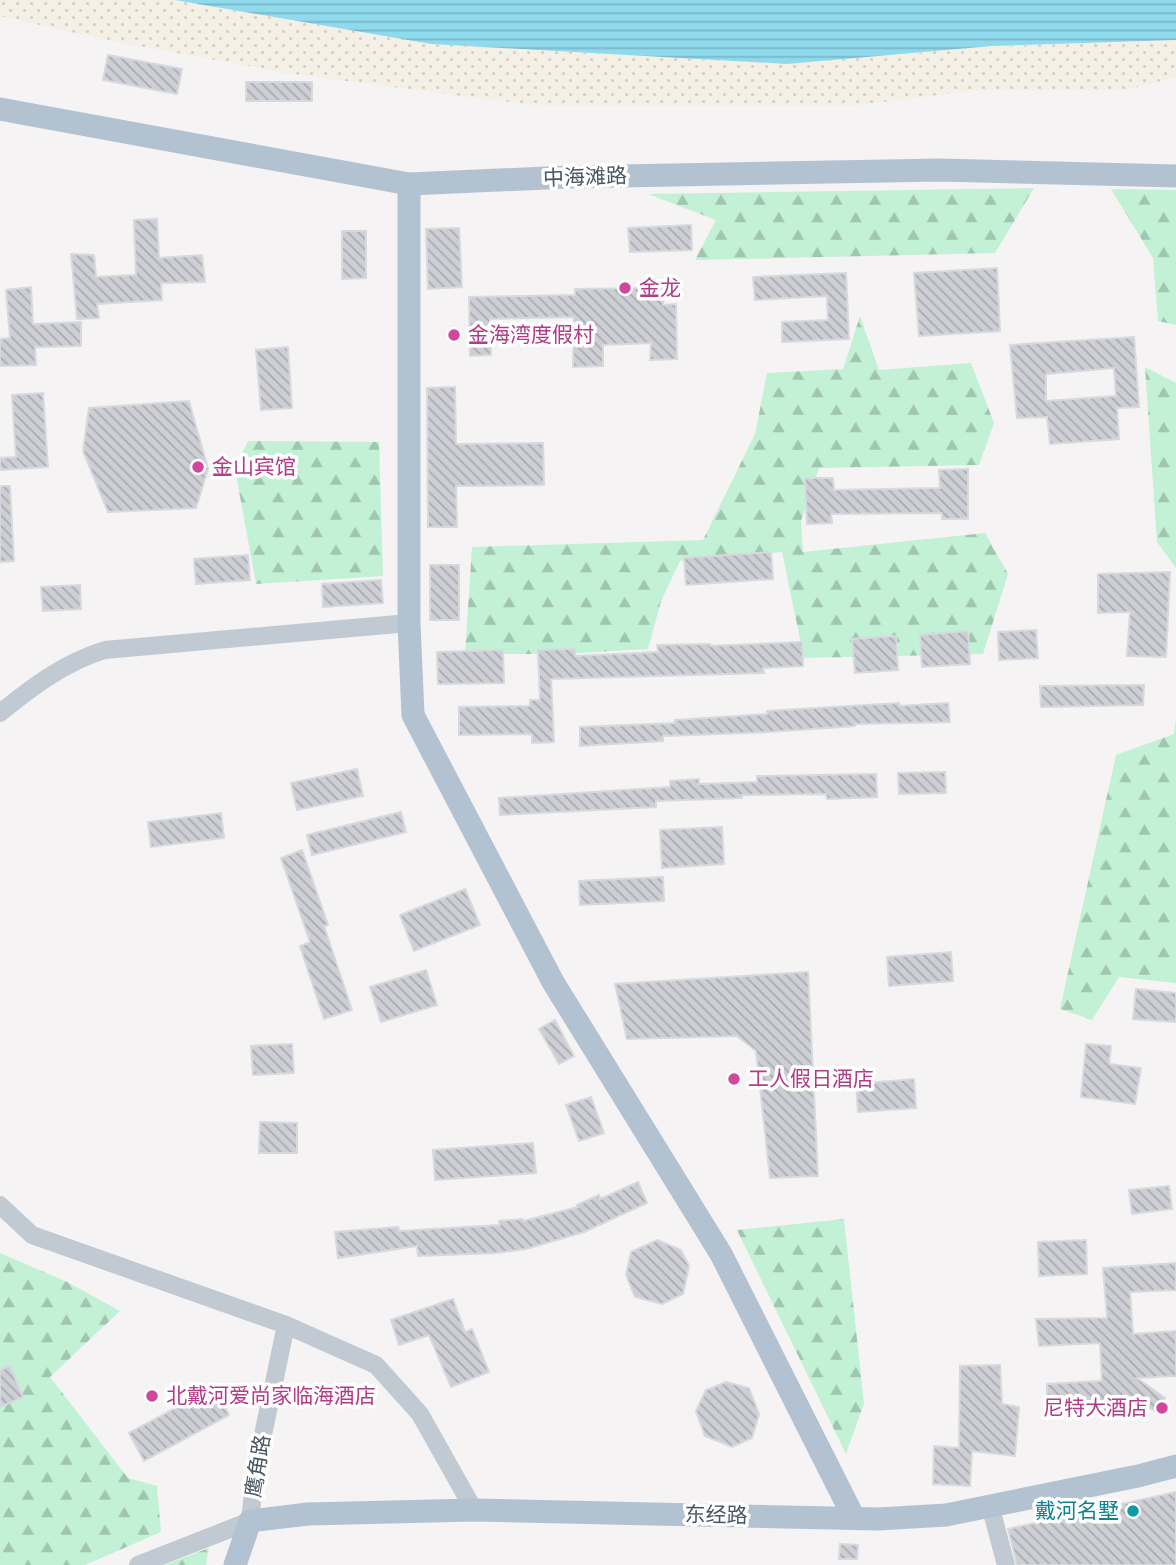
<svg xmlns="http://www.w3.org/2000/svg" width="1176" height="1565" viewBox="0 0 1176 1565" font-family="Commissioner,'Noto Sans SC',sans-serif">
<defs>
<pattern id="forest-firs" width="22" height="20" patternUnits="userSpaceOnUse" patternTransform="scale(1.75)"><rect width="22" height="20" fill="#c3f1d5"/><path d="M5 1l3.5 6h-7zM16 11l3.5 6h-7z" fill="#a0c6b0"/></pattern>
<pattern id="sand-dots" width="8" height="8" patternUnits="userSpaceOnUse" patternTransform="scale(1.75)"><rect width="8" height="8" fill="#f5f0e5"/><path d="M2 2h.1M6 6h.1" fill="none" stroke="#d4d0c7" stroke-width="1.8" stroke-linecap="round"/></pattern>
<pattern id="water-rules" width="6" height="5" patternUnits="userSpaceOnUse" patternTransform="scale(1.75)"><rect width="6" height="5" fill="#90daee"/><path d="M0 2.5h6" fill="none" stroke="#78b4c4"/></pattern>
<pattern id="building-back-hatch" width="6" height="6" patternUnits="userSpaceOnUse" patternTransform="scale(1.75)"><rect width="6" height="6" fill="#cdcfd5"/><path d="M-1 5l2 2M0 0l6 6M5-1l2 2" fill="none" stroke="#a8abb0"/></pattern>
</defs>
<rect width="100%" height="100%" fill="#f5f3f3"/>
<!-- forest -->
<g fill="url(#forest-firs)">
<path d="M1034 188 995 253 695 260 716 220 648 194Z"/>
<path d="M1111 189 1176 190V325L1158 321 1153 258Z"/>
<path d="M860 316 879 370 971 363 994 423 979 465 819 468 801 521 803 552 985 533 1008 574 983 654 804 658 782 552 680 561 661 601 648 649 563 654H465L472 547 703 540 755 434 767 373 843 369Z"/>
<path d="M1145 367 1176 383V568L1157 542Z"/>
<path d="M248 441 379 442 383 576 256 584 235 469Z"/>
<path d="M1176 718V983L1119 977 1092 1020 1060 1009 1116 755 1174 734Z"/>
<path d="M844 1219 864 1404 846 1454 737 1230Z"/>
<path d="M0 1253 67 1282 120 1311 50 1377 128 1478 157 1486 161 1532 85 1565H0Z"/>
<path d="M209 1548 206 1565H164Z"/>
</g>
<!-- sand -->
<path fill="url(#sand-dots)" d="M0 0H175L431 44 787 64 981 47 1176 40V77L1126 90H978L851 106 532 105 293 74 111 41 0 16Z"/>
<!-- water -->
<path fill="url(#water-rules)" d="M175 0H1176V40L992 46 787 64 431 44Z"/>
<!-- building -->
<g fill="url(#building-back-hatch)" stroke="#d7d9de" stroke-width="2" fill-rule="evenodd">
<path d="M108 55 182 69 177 94 103 80Z"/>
<rect x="246" y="82" width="66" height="19"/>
<path d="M157 219 159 258 202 255 205 282 161 283 162 300 97 304 99 318 77 319 71 254 94 255 96 277 136 275 134 220Z"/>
<path d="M691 225 692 250 630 252 628 228Z"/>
<path d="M459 228 462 287 428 289 426 229Z"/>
<path d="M342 231H366V278L342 279Z"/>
<path d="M997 268 1000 331 919 336 914 273Z"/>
<path d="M846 273 849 339 782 342V322L828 320 827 296 755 300 753 277Z"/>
<path d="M31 287 33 324 81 322V346L35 347 36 365 0 366V339L10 338 6 290Z"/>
<path d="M664 288 663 305 676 304 677 359 650 360 651 343 603 345V366L573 367 574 317 490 319 491 355 470 356 469 297 575 295V289Z"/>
<path d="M1134 337 1139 407 1117 408 1119 439 1050 444 1047 417 1017 418 1010 345ZM1114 368 1116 396 1046 401V374Z"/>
<path d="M288 347 292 408 261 410 256 350Z"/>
<path d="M455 387 456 444 543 443 544 485 456 486 457 527H428L427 388Z"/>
<path d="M43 393 48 467 0 470V458L16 457 12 395Z"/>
<path d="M189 401 208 469 196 508 108 512 83 451 89 408Z"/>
<path d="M968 469V519H942V513L831 514 832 523 807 524 805 478H833L834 490 940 488 939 470Z"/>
<path d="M0 486H10L14 561 0 562Z"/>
<path d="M771 552 773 579 686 585 684 558Z"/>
<path d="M248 555 250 580 196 584 194 559Z"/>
<rect x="430" y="565" width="29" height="55"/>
<path d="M1170 572 1166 657 1127 656 1130 612 1098 613V574Z"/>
<path d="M381 580 383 603 323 607 322 584Z"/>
<path d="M80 585 81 609 43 611 41 587Z"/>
<path d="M1036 630 1038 658 999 660 998 632Z"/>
<path d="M968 631 970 664 922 667 920 635Z"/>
<path d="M896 636 898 670 855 673 852 639Z"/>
<path d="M802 642 803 666 763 668 764 673 551 679 554 742 532 743V734L459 735V707L530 706V700H540L538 650 575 649V656L658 652 657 645 710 644V646Z"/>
<path d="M503 650 504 683 438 684 437 652Z"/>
<path d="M1144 685 1143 705 1041 707 1040 686Z"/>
<path d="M899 703V706L948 703 950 722 855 724V726L768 732 663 736V741L580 746V727L675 723V720L767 714V711Z"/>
<path d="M357 769 363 796 297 810 291 783Z"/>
<path d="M945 772 946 793 899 794 898 773Z"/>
<path d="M876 774 877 797 827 799 826 794 742 795V798L656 801V807L500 815 499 798 670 787V781L699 779V784L757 782V776Z"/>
<path d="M401 812 406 832 312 855 307 835Z"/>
<path d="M221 813 224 838 151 847 148 822Z"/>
<path d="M722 827 724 864 662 868 660 830Z"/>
<path d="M302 850 328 925 324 926 352 1010 324 1019 300 946 310 942 281 858Z"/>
<path d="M663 877 664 901 580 905 579 881Z"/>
<path d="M465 889 480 925 414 951 400 915Z"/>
<path d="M951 952 953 981 889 986 887 957Z"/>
<path d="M426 970 437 1005 381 1022 370 987Z"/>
<path d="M808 972 818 1176 770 1178 756 1051 737 1036 627 1039 615 984Z"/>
<path d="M1136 989 1176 993V1022L1133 1019Z"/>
<path d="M555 1020 574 1056 559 1064 539 1029Z"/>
<path d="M292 1044 294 1073 253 1075 251 1046Z"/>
<path d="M1086 1044 1111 1046 1109 1064 1141 1068 1135 1104 1081 1097Z"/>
<path d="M914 1079 916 1108 858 1112 856 1084Z"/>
<path d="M591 1097 604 1133 579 1141 566 1105Z"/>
<path d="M260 1122 297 1123V1153H259Z"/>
<path d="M533 1143 536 1173 435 1180 433 1150Z"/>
<path d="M638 1182 647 1203 584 1232 526 1249 496 1253 418 1256 417 1246 338 1258 335 1232 398 1227 399 1231 500 1225 499 1221 522 1219 523 1221 578 1207 577 1205 599 1195 600 1199Z"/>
<path d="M1169 1186 1172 1209 1132 1214 1129 1190Z"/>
<path d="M657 1240 681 1250 689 1266 683 1294 662 1304 635 1297 626 1275 631 1252Z"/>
<path d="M1086 1240 1087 1274 1039 1276 1038 1242Z"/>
<path d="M1176 1263V1290L1130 1292 1133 1334 1176 1331V1376L1137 1378 1165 1398 1154 1411 1137 1399 1136 1410 1103 1413V1404L1047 1408V1384L1102 1381 1100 1343 1039 1346 1036 1319 1107 1318 1103 1268Z"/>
<path d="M453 1299 465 1332 472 1329 489 1372 451 1387 429 1335 399 1345 391 1320Z"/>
<path d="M1000 1365 1002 1404 1019 1407 1015 1456 972 1451 970 1486 933 1484 934 1446 959 1448 960 1366Z"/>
<path d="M10 1366 23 1397 0 1407V1370Z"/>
<path d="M726 1382 749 1388 759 1414 752 1438 732 1447 705 1436 696 1411 706 1390Z"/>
<path d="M214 1387 229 1415 144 1461 129 1433Z"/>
<path d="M1176 1492V1565H1017L1008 1529Z"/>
<path d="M840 1544 858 1545 857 1559H839Z"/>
</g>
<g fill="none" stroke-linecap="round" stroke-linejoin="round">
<!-- minor -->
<g stroke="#c1cad2" stroke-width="18">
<path d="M0 713C32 687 65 662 105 650L409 623"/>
<path d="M0 1205 32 1235 286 1325 376 1365 420 1414 474 1510"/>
<path d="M990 1505 1006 1565"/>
<path d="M138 1565 250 1521 255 1473 286 1325"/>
</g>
<!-- major -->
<g stroke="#b3c2d1" stroke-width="23">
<path d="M0 109 409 184 568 177 940 170 1176 176"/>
<path d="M409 184V623L413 715 553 982 721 1254 854 1518"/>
<path d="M235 1565 250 1521 308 1514 474 1510 878 1519 946 1515 1138 1476 1176 1466"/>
</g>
</g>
<!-- markers -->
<g fill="#d1479c" stroke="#fff" stroke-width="2.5">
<circle cx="625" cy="288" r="7"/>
<circle cx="454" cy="335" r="7"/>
<circle cx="198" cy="467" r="7"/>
<circle cx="734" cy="1079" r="7"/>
<circle cx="152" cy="1396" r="7"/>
<circle cx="1162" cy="1408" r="7"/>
</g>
<circle fill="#0f9aa8" stroke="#fff" stroke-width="2.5" cx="1133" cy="1511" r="7"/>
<g text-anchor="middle" stroke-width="7" stroke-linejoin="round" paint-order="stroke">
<!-- street labels -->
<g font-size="21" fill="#4a5661" stroke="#fff">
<text transform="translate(585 177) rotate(-2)" y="7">中海滩路</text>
<text transform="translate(258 1466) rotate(-81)" y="7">鹰角路</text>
<text transform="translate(716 1515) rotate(1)" y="7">东经路</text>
</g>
<!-- hotel labels -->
<g font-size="21" fill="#b23c85" stroke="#fff" text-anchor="start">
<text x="639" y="295">金龙</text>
<text x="468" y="342">金海湾度假村</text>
<text x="212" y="474">金山宾馆</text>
<text x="748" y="1086">工人假日酒店</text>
<text x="166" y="1403">北戴河爱尚家临海酒店</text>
<text x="1148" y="1415" text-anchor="end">尼特大酒店</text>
</g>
<!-- culture labels -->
<g font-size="21" fill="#0d838f" stroke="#fff" text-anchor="end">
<text x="1119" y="1518">戴河名墅</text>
</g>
</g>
</svg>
